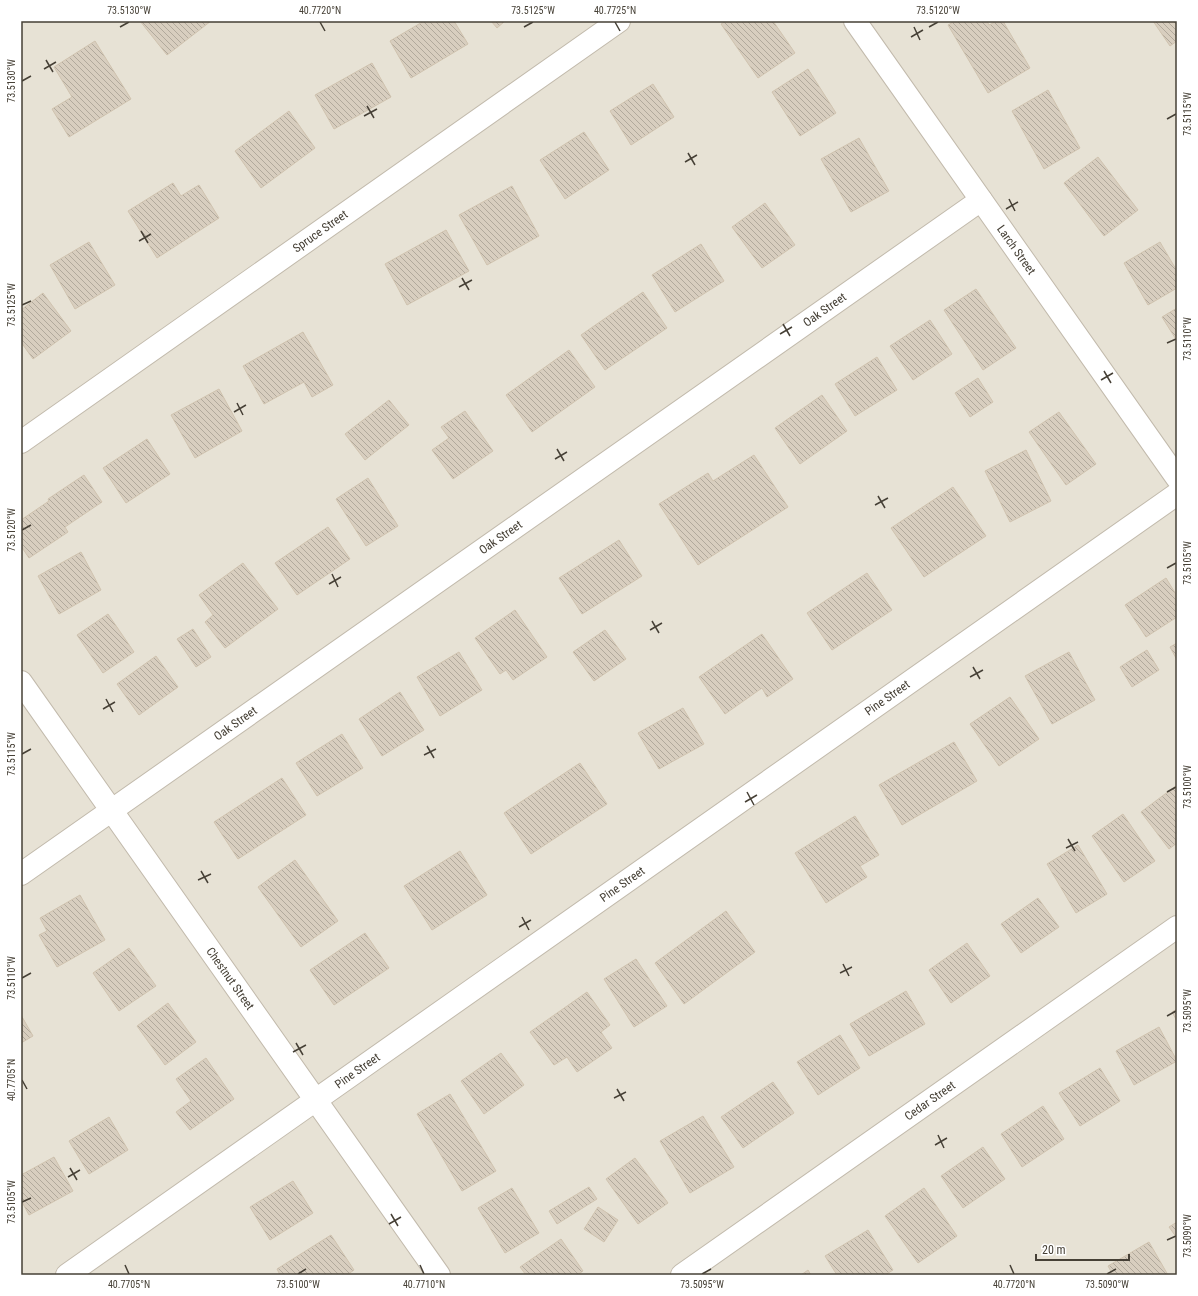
<svg xmlns="http://www.w3.org/2000/svg" width="1198" height="1296" viewBox="0 0 1198 1296" font-family="'Roboto Condensed',sans-serif">
<defs>
<pattern id="building-back-hatch" width="6" height="6" patternUnits="userSpaceOnUse"><rect width="6" height="6" fill="#d8cebf"/><path d="M-1 5l2 2M0 0l6 6M5-1l2 2" fill="none" stroke="#b1a99c"/></pattern>
</defs>
<rect width="100%" height="100%" fill="#f3f0e7"/>
<!-- residential -->
<rect fill="#e7e2d5" x="21" y="21" width="1156" height="1254"/>
<!-- building -->
<g fill="url(#building-back-hatch)" stroke="#d0c3af">
<path d="M140 21H211L167 55Z"/>
<path d="M424 21H454L468 44 411 78 390 41Z"/>
<path d="M491 21H505L497 28Z"/>
<path d="M726 21H773L795 53 758 78 721 24Z"/>
<path d="M955 21H987L989 25 997 21H1003L1030 68 988 93 948 25Z"/>
<path d="M1153 21H1177V41L1170 46Z"/>
<path d="M95 41 131 99 69 137 52 109 72 97 54 67Z"/>
<path d="M372 63 391 97 334 129 315 95Z"/>
<path d="M808 69 836 113 800 136 772 92Z"/>
<path d="M653 84 674 117 631 145 610 111Z"/>
<path d="M1048 90 1080 148 1044 169 1012 111Z"/>
<path d="M289 111 315 148 261 188 235 151Z"/>
<path d="M584 132 609 170 565 199 540 160Z"/>
<path d="M859 138 889 191 851 212 821 159Z"/>
<path d="M1098 157 1138 210 1104 236 1064 183Z"/>
<path d="M173 183 181 196 199 185 219 218 157 258 128 211Z"/>
<path d="M512 186 539 236 487 265 459 215Z"/>
<path d="M765 203 795 245 762 268 732 227Z"/>
<path d="M446 230 469 271 407 305 385 264Z"/>
<path d="M89 242 115 285 75 309 50 265Z"/>
<path d="M1160 242 1177 271V288L1148 305 1124 263Z"/>
<path d="M701 244 724 281 675 312 652 275Z"/>
<path d="M976 289 1016 348 983 370 944 310Z"/>
<path d="M643 292 667 328 605 370 581 335Z"/>
<path d="M43 293 71 331 33 359 21 342V310Z"/>
<path d="M1177 308V341L1162 317Z"/>
<path d="M930 320 952 354 913 380 890 346Z"/>
<path d="M303 332 333 385 312 397 304 382 264 404 243 366Z"/>
<path d="M569 350 595 387 532 432 506 395Z"/>
<path d="M877 357 897 390 855 416 835 384Z"/>
<path d="M978 378 993 402 970 417 955 393Z"/>
<path d="M219 389 242 431 195 458 171 415Z"/>
<path d="M822 395 847 431 800 464 775 428Z"/>
<path d="M389 400 409 425 365 460 345 434Z"/>
<path d="M465 411 493 451 453 479 432 450 449 438 441 427Z"/>
<path d="M1059 412 1096 464 1066 485 1029 432Z"/>
<path d="M147 439 170 474 126 503 103 468Z"/>
<path d="M1026 450 1051 501 1010 522 985 471Z"/>
<path d="M754 455 788 507 698 565 659 504 708 473 713 481Z"/>
<path d="M84 475 102 502 65 527 68 532 29 558 21 546V520L49 501 48 499Z"/>
<path d="M368 478 398 526 366 546 336 499Z"/>
<path d="M953 487 986 536 924 577 891 528Z"/>
<path d="M328 527 350 559 297 595 275 563Z"/>
<path d="M619 540 642 576 582 614 559 578Z"/>
<path d="M81 552 101 590 59 614 38 576Z"/>
<path d="M243 563 278 609 225 648 205 622 213 615 199 595Z"/>
<path d="M867 573 892 610 832 650 807 613Z"/>
<path d="M1166 578 1177 596V617L1146 637 1125 605Z"/>
<path d="M515 610 547 657 513 680 506 670 500 674 475 638Z"/>
<path d="M108 614 134 652 103 673 77 635Z"/>
<path d="M193 629 211 657 196 667 177 639Z"/>
<path d="M605 630 626 659 594 681 573 652Z"/>
<path d="M762 634 793 679 767 697 762 688 725 714 699 677Z"/>
<path d="M1177 643V660L1170 647Z"/>
<path d="M1147 650 1159 670 1132 687 1120 667Z"/>
<path d="M459 652 482 690 440 716 417 677Z"/>
<path d="M1069 652 1095 700 1052 724 1025 676Z"/>
<path d="M156 656 178 687 139 715 117 684Z"/>
<path d="M400 692 424 730 382 756 359 719Z"/>
<path d="M1010 697 1039 739 999 766 970 724Z"/>
<path d="M683 708 704 744 659 769 638 733Z"/>
<path d="M342 734 363 768 317 796 296 763Z"/>
<path d="M954 742 977 781 902 825 879 785Z"/>
<path d="M580 763 607 804 531 854 504 813Z"/>
<path d="M282 778 306 815 238 859 214 822Z"/>
<path d="M1177 785V843L1169 849 1141 812Z"/>
<path d="M1123 814 1155 861 1124 882 1092 836Z"/>
<path d="M855 816 879 855 860 866 867 877 826 903 795 853Z"/>
<path d="M1078 845 1107 894 1076 913 1047 864Z"/>
<path d="M460 851 487 895 432 930 404 886Z"/>
<path d="M295 860 338 921 301 947 258 887Z"/>
<path d="M80 895 105 940 57 967 39 935 47 931 40 918Z"/>
<path d="M1038 898 1059 927 1021 953 1001 924Z"/>
<path d="M726 911 755 952 684 1004 655 963Z"/>
<path d="M365 933 389 968 334 1005 310 970Z"/>
<path d="M967 943 990 976 951 1003 929 970Z"/>
<path d="M129 948 156 986 119 1011 93 973Z"/>
<path d="M636 959 667 1006 634 1027 604 979Z"/>
<path d="M906 991 925 1024 869 1056 850 1024Z"/>
<path d="M587 992 610 1025 601 1032 612 1048 577 1072 567 1057 554 1065 530 1032Z"/>
<path d="M168 1003 196 1042 165 1065 137 1026Z"/>
<path d="M1177 1009V1021L1172 1012Z"/>
<path d="M21 1015 33 1036 21 1043Z"/>
<path d="M1159 1027 1177 1061 1134 1085 1116 1051Z"/>
<path d="M840 1035 860 1068 818 1095 797 1062Z"/>
<path d="M501 1053 524 1085 484 1114 461 1081Z"/>
<path d="M206 1058 234 1099 190 1130 176 1112 191 1101 176 1079Z"/>
<path d="M1100 1068 1120 1101 1080 1126 1059 1093Z"/>
<path d="M773 1082 794 1113 743 1148 721 1117Z"/>
<path d="M450 1094 496 1171 462 1191 417 1114Z"/>
<path d="M1043 1106 1064 1139 1022 1167 1001 1134Z"/>
<path d="M703 1116 734 1167 690 1193 660 1141Z"/>
<path d="M109 1117 128 1150 89 1174 69 1141Z"/>
<path d="M983 1147 1005 1179 963 1208 941 1176Z"/>
<path d="M54 1157 73 1191 29 1215 21 1200V1175Z"/>
<path d="M635 1158 668 1203 638 1224 606 1179Z"/>
<path d="M293 1181 313 1213 270 1240 250 1207Z"/>
<path d="M589 1187 597 1199 557 1224 549 1211Z"/>
<path d="M512 1188 539 1233 505 1253 478 1208Z"/>
<path d="M924 1188 957 1236 918 1263 885 1216Z"/>
<path d="M598 1207 618 1220 604 1242 584 1229Z"/>
<path d="M1177 1222V1238L1169 1227Z"/>
<path d="M868 1230 893 1270 885 1275H837L825 1256Z"/>
<path d="M331 1235 354 1270 347 1275H280L277 1269Z"/>
<path d="M561 1239 583 1271 577 1275H526L520 1267Z"/>
<path d="M1149 1242 1168 1275H1113L1108 1266Z"/>
<path d="M808 1270 811 1275H801Z"/>
</g>
<g fill="none" stroke-linecap="round" stroke-linejoin="round">
<defs>
<g id="street">
<path id="s1" d="M855 21 1177 478"/>
<path id="s2" d="M21 442 619 21"/>
<path id="s3" d="M21 682 439 1275"/>
<path id="s4" d="M21 874 981 200"/>
<path id="s5" d="M67 1275 1177 494"/>
<path id="s6" d="M682 1275 1177 927"/>
</g>
</defs>
<!-- street casing -->
<use href="#street" stroke="#c2baac" stroke-width="24"/>
<!-- street -->
<use href="#street" stroke="#fff" stroke-width="22"/>
</g>
<!-- ticks -->
<path fill="none" stroke="#464036" stroke-width="1.5" d="M320 22 325 31M615 22 620 31M120 27 129 22M524 27 533 22M914 27 920 40M929 27 938 22M911 37 923 30M46 60 53 72M44 69 56 62M22 81 31 76M367 106 374 118M364 116 377 109M1167 119 1176 114M688 153 695 165M685 162 697 155M1009 199 1015 211M1006 209 1018 202M141 231 148 243M139 241 151 234M462 278 469 290M459 287 472 280M22 305 31 301M783 324 790 336M780 334 792 327M1167 343 1176 339M1104 371 1111 383M1101 380 1113 373M237 403 243 415M234 412 246 405M557 449 564 461M555 459 567 452M878 496 885 508M875 505 888 498M22 530 31 525M1167 568 1176 563M332 574 338 587M329 584 341 577M652 621 659 633M650 630 662 623M973 667 980 679M970 677 983 670M106 699 113 712M103 709 115 702M427 746 434 758M22 754 31 749M424 755 436 749M747 792 754 805M1167 792 1176 787M745 802 757 795M1068 839 1075 851M1066 848 1078 842M201 871 208 883M198 880 211 874M522 917 529 930M519 927 531 920M843 964 849 976M840 973 852 967M22 978 31 973M1167 1016 1176 1011M296 1043 303 1055M293 1052 306 1045M22 1080 27 1089M617 1089 624 1101M614 1098 626 1092M938 1135 944 1148M935 1145 947 1138M70 1168 77 1180M68 1177 80 1170M22 1202 31 1198M391 1214 398 1226M389 1224 401 1217M1167 1240 1176 1236M125 1265 129 1274M420 1265 424 1274M1010 1265 1014 1274M298 1274 306 1269M702 1274 711 1269M1107 1274 1116 1269"/>
<g text-anchor="middle" stroke-width="3" stroke-linejoin="round" paint-order="stroke">
<!-- street labels -->
<g font-size="12" fill="#464036" stroke="#fff">
<text dy="4" stroke="none"><textPath href="#s2" startOffset="366">Spruce Street</textPath></text>
<text dy="4" stroke="none"><textPath href="#s1" startOffset="280">Larch Street</textPath></text>
<text dy="4" stroke="none"><textPath href="#s4" startOffset="982">Oak Street</textPath></text>
<text dy="4" stroke="none"><textPath href="#s4" startOffset="586">Oak Street</textPath></text>
<text dy="4" stroke="none"><textPath href="#s5" startOffset="1003">Pine Street</textPath></text>
<text dy="4" stroke="none"><textPath href="#s4" startOffset="262">Oak Street</textPath></text>
<text dy="4" stroke="none"><textPath href="#s5" startOffset="679">Pine Street</textPath></text>
<text dy="4" stroke="none"><textPath href="#s3" startOffset="363">Chestnut Street</textPath></text>
<text dy="4" stroke="none"><textPath href="#s5" startOffset="355">Pine Street</textPath></text>
<text dy="4" stroke="none"><textPath href="#s6" startOffset="303">Cedar Street</textPath></text>
</g>
</g>
<!-- border -->
<rect width="1198" height="1296" fill="none" stroke="#ffffff" stroke-width="44"/>
<!-- scale -->
<path d="M1036 1254v6h93v-6" fill="none" stroke="#464036" stroke-width="2"/>
<text x="1042" y="1254" font-size="12" fill="#464036" stroke="#ffffff" stroke-width="3" paint-order="stroke">20 m</text>
<rect x="22" y="22" width="1154" height="1252" fill="none" stroke="#464036" stroke-width="1.5"/>
<g font-size="10" text-anchor="middle" fill="#464036">
<text x="129" y="14">73.5130°W</text>
<text x="320" y="14">40.7720°N</text>
<text x="533" y="14">73.5125°W</text>
<text x="615" y="14">40.7725°N</text>
<text x="938" y="14">73.5120°W</text>
<text transform="translate(11 81) rotate(-90)" y="4">73.5130°W</text>
<text transform="translate(1187 114) rotate(-90)" y="4">73.5115°W</text>
<text transform="translate(11 305) rotate(-90)" y="4">73.5125°W</text>
<text transform="translate(1187 339) rotate(-90)" y="4">73.5110°W</text>
<text transform="translate(11 530) rotate(-90)" y="4">73.5120°W</text>
<text transform="translate(1187 563) rotate(-90)" y="4">73.5105°W</text>
<text transform="translate(11 754) rotate(-90)" y="4">73.5115°W</text>
<text transform="translate(1187 787) rotate(-90)" y="4">73.5100°W</text>
<text transform="translate(11 978) rotate(-90)" y="4">73.5110°W</text>
<text transform="translate(1187 1011) rotate(-90)" y="4">73.5095°W</text>
<text transform="translate(11 1080) rotate(-90)" y="4">40.7705°N</text>
<text transform="translate(11 1202) rotate(-90)" y="4">73.5105°W</text>
<text transform="translate(1187 1236) rotate(-90)" y="4">73.5090°W</text>
<text x="129" y="1288">40.7705°N</text>
<text x="298" y="1288">73.5100°W</text>
<text x="424" y="1288">40.7710°N</text>
<text x="702" y="1288">73.5095°W</text>
<text x="1014" y="1288">40.7720°N</text>
<text x="1107" y="1288">73.5090°W</text>
</g>
</svg>
